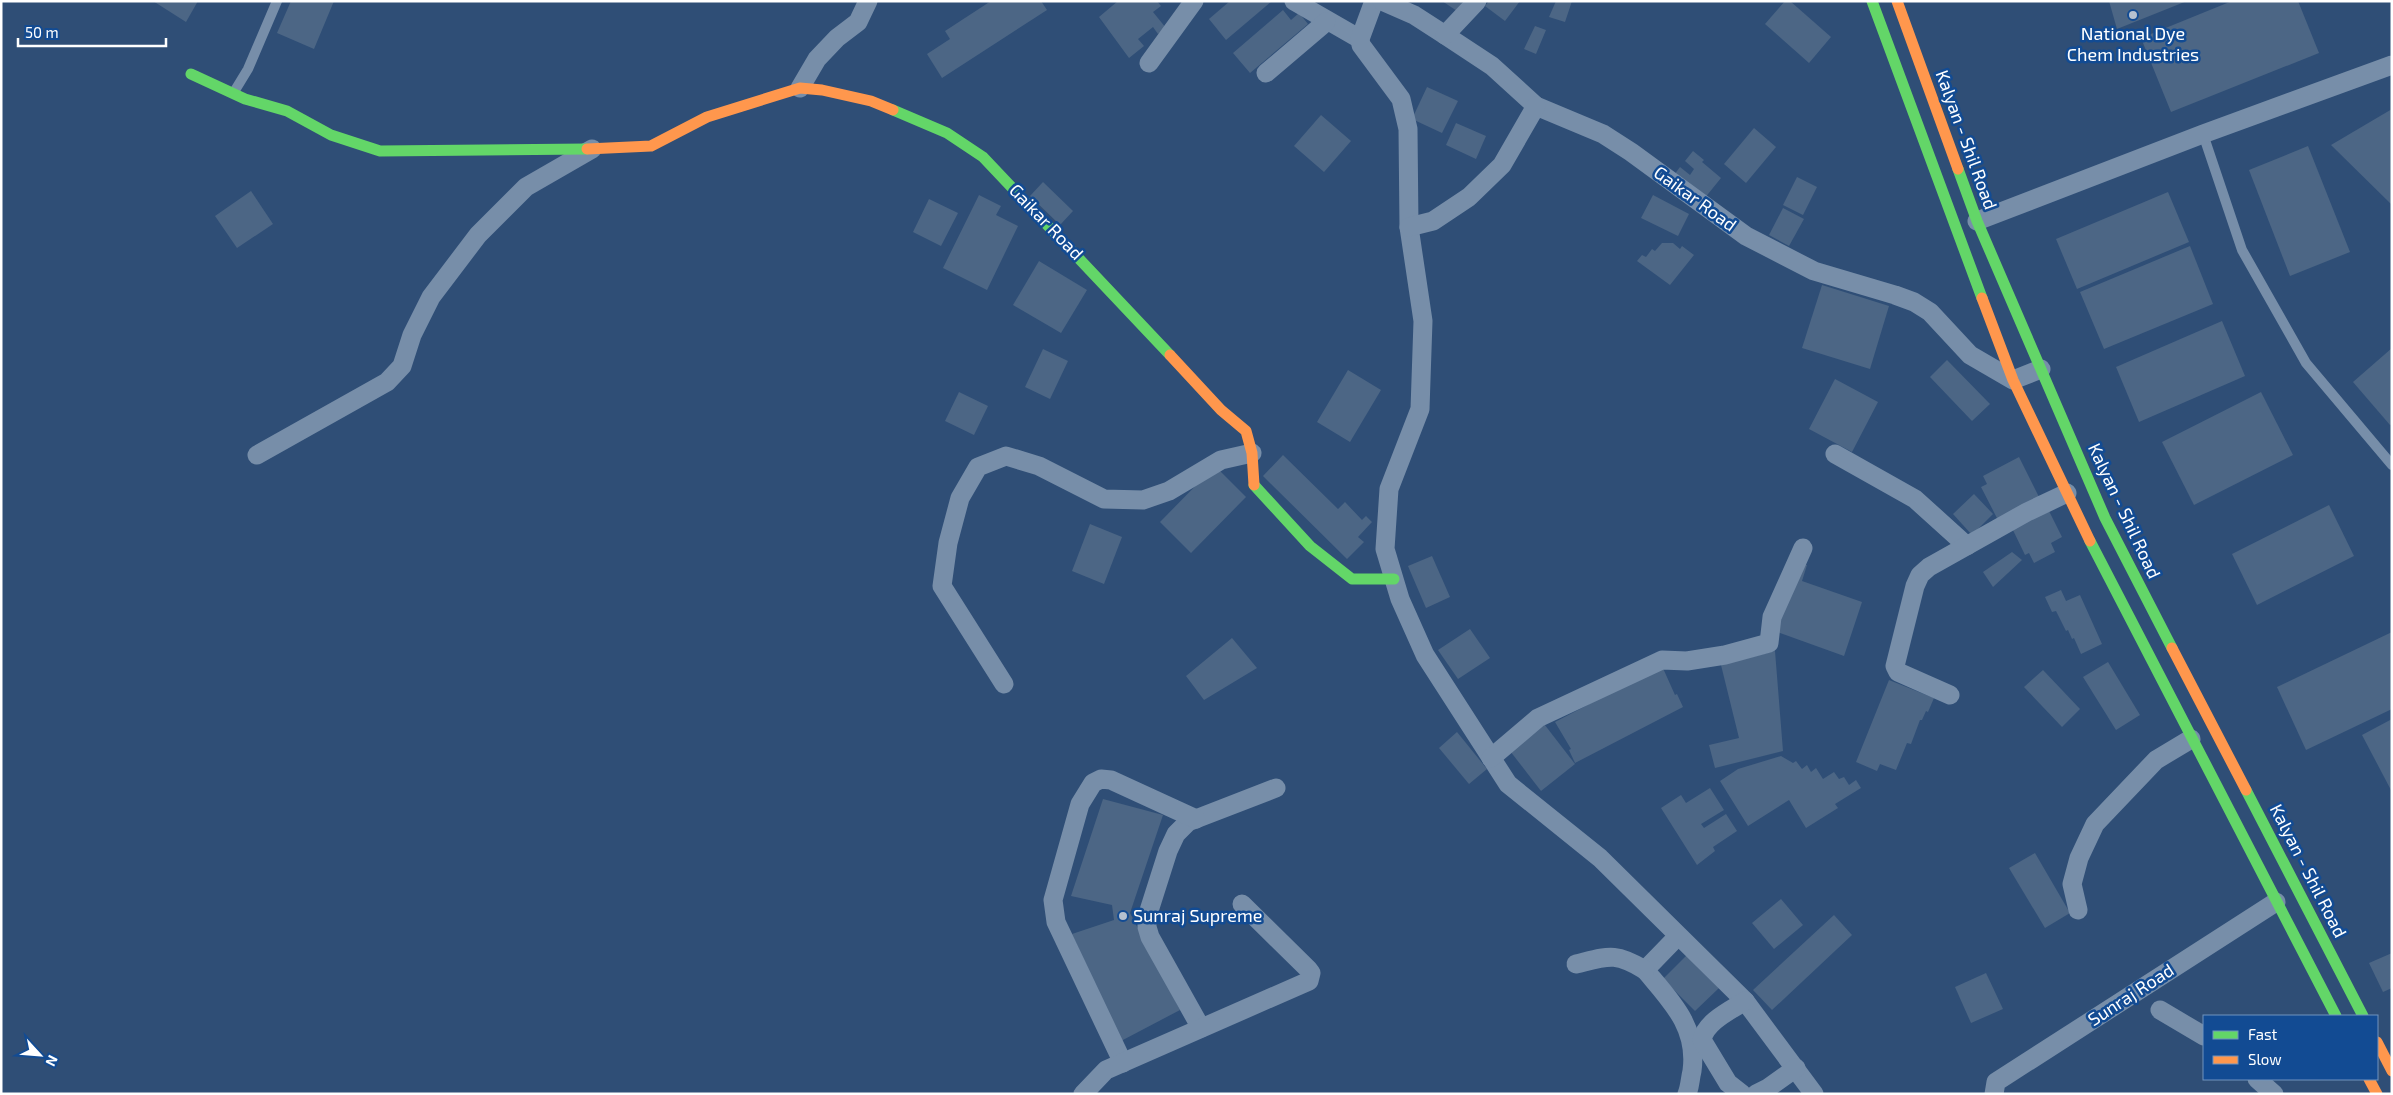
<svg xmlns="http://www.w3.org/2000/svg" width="2393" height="1095" viewBox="0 0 2393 1095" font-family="'Exo 2',sans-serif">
<rect width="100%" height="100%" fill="#2f4e76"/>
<!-- building -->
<g fill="#4c6685">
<path d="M153 1H198L186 22Z"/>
<path d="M291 1H334L314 49 277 33Z"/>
<path d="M991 1H1041L1047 10 942 78 927 54 950 39 945 31Z"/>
<path d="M1118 1H1157L1161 6 1153 12 1166 28 1158 34 1153 27 1138 39 1144 46 1129 58 1099 17Z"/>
<path d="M1230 1H1272L1226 40 1209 19Z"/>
<path d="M1442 1H1464L1457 11Z"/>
<path d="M1489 1H1520L1505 21 1485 6Z"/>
<path d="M1556 1H1572L1565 22 1549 17Z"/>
<path d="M1785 1H1790L1831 37 1809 63 1765 24Z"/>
<path d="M2109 1H2187L2117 29Z"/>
<path d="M2232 1H2298L2319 53 2171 112 2141 38Z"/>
<path d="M1283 10 1291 20 1299 13 1308 24 1250 73 1233 53Z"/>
<path d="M1535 26 1546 30 1536 54 1524 49Z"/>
<path d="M1427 87 1458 101 1442 133 1412 119Z"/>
<path d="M2392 109V205L2331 145Z"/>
<path d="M1321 115 1351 141 1324 172 1294 146Z"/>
<path d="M1456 123 1486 136 1476 159 1446 145Z"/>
<path d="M1754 128 1776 147 1746 183 1724 164Z"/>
<path d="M2308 146 2350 252 2290 276 2249 170Z"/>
<path d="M1693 151 1704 160 1702 162 1721 178 1704 199 1674 175 1680 167 1690 175 1694 169 1685 161Z"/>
<path d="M1797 177 1817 187 1803 215 1783 205Z"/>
<path d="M1043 182 1073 211 1060 225 1030 196Z"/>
<path d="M251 191 273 224 237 248 215 216Z"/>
<path d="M2168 192 2189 242 2077 289 2056 239Z"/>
<path d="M979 195 1001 206 996 215 1018 226 987 290 943 268Z"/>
<path d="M1653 195 1689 214 1678 236 1641 218Z"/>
<path d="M929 199 958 213 941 246 913 232Z"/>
<path d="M1783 208 1804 219 1789 246 1769 235Z"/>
<path d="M1662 243H1673L1680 249 1682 246 1694 255 1670 285 1637 261 1642 255 1646 257 1652 249 1655 251Z"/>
<path d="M2190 246 2213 304 2104 349 2080 292Z"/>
<path d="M1039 261 1087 290 1061 333 1013 305Z"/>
<path d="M1822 285 1889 306 1870 369 1802 348Z"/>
<path d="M2222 321 2245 376 2139 422 2116 367Z"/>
<path d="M2392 348V424L2390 425 2353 382Z"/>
<path d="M1043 349 1068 361 1050 399 1025 387Z"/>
<path d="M1947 360 1990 404 1972 421 1930 377Z"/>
<path d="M1348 370 1381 390 1350 442 1317 422Z"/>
<path d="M1835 379 1878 402 1852 452 1809 429Z"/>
<path d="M959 392 988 406 974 435 945 421Z"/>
<path d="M2261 392 2293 455 2194 505 2162 442Z"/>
<path d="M1283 455 1338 509 1345 502 1362 520 1366 516 1372 522 1358 537 1364 542 1347 559 1263 476Z"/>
<path d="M2019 457 2041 501 1999 522 1981 487 1987 484 1983 476Z"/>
<path d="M1215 466 1246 497 1191 553 1160 522Z"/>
<path d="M1974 494 1993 514 1972 535 1953 514Z"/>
<path d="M2329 505 2354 556 2257 605 2232 554Z"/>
<path d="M2048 509 2062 537 2051 543 2055 552 2034 563 2029 553 2025 555 2011 526Z"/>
<path d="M1090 524 1122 537 1104 584 1072 571Z"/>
<path d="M2012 552 2022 560 1993 587 1983 572Z"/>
<path d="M1432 556 1450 597 1426 608 1408 566Z"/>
<path d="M1798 562 1807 565 1802 581 1862 602 1844 656 1777 632Z"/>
<path d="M2061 590 2066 601 2080 595 2102 644 2081 654 2074 638 2072 639 2068 630 2066 631 2056 611 2052 612 2045 597Z"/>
<path d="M1470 629 1490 658 1458 679 1438 650Z"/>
<path d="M2392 632V709L2306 750 2277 687Z"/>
<path d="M1232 638 1257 668 1204 700 1186 676Z"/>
<path d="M1775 651 1783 751 1715 768 1709 745 1739 738 1721 665Z"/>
<path d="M2108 662 2140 715 2116 730 2083 677Z"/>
<path d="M1662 666 1675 695 1677 694 1683 707 1575 763 1569 750 1571 749 1555 722Z"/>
<path d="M2043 670 2080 709 2062 727 2024 687Z"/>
<path d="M1889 680 1934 698 1928 712 1926 711 1922 720H1920L1911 744 1907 743 1896 770 1880 764 1877 771 1856 762Z"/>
<path d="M2392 719V792L2362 735Z"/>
<path d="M1541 720 1575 764 1541 791 1507 747Z"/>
<path d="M1457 732 1487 769 1469 784 1439 748Z"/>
<path d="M1781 756 1793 763 1796 761 1802 769 1807 765 1811 772 1816 768 1823 779 1834 772 1839 779 1844 777 1849 785 1856 780 1861 788 1835 804 1838 808 1806 828 1789 800 1748 826 1720 781 1738 769Z"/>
<path d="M1710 788 1724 810 1701 824 1704 828 1726 814 1737 831 1713 847 1715 851 1697 865 1661 808 1681 795 1686 803Z"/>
<path d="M1103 799 1163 815 1130 913 1180 1010 1121 1041 1072 934 1114 920 1112 905 1071 896Z"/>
<path d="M2035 853 2070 913 2045 928 2009 868Z"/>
<path d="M1781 899 1803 925 1774 949 1752 923Z"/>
<path d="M1834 915 1852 935 1772 1010 1753 990Z"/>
<path d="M2392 953V988L2383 992 2369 963Z"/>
<path d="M1687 955 1719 988 1695 1011 1663 979Z"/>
<path d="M1986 973 2003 1009 1971 1023 1955 987Z"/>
</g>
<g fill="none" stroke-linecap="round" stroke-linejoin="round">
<!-- lane -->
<g stroke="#778ea9" stroke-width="10">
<path d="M234 92 248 69 277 1"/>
<path d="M2203 134 2242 250 2306 363 2392 465"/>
</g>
<!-- street -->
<g stroke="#778ea9" stroke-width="19">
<path d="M1294 1 1360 39"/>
<path d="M1374 1 1360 39 1361 45 1401 99 1408 129 1409 227 1423 321 1420 409 1389 489 1385 549 1400 599 1425 655 1508 784 1600 858 1745 1001 1814 1094"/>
<path d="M1382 1 1414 15 1445 35 1492 66 1536 106 1603 134 1631 152 1746 236 1814 271 1895 295 1914 302 1930 312 1970 355 2013 380 2041 369"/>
<path d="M1445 35 1477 1"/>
<path d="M1149 63 1194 1"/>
<path d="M1266 73 1326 22"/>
<path d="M800 88 817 59 837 38 858 22 868 1"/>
<path d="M1977 221 2203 134 2392 65"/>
<path d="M1409 227 1433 221 1469 197 1502 165 1536 106"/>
<path d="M1835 454 1915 499 1967 546"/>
<path d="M257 455 387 382 402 366 412 335 431 297 478 235 526 187 592 149"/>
<path d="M1004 684 942 586 948 543 960 498 978 467 1006 456 1039 466 1104 499 1143 500 1169 491 1221 460 1252 453"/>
<path d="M1950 695 1898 672 1895 666 1915 586 1920 575 1929 567 2027 512 2067 493"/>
<path d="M1491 758 1538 718 1662 660 1687 661 1725 655 1769 643 1772 617 1803 548"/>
<path d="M2078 910 2072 884 2079 858 2095 824 2156 760 2191 739"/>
<path d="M1678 936 1645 970C1671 1001 1698 1027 1692 1071 1690 1079 1690 1087 1687 1094"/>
<path d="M1576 964C1609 956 1615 952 1645 970"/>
<path d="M2160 1010 2204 1036"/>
<path d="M1201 1028 1150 937 1147 927V917L1168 851 1176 834 1188 822 1276 788"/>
<path d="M1123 1063 1056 922 1053 900 1080 804 1093 783 1101 779 1111 780 1196 819"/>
<path d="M2257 1079 2274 1094"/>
<path d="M1083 1094 1106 1070 1309 981 1311 973 1308 969 1242 904"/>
<path d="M1742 1094 1728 1083 1702 1040C1705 1022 1731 1010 1745 1001"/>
<path d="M1756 1094 1768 1088 1796 1068"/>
<path d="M1994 1094 1996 1082 2276 902"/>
</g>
<!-- fast -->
<g stroke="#63d668" stroke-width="11">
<path d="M1872 1 1982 298"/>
<path d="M191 74 245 99 287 111 331 135 380 151 587 149"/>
<path d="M893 110 947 133 983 157 1170 355"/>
<path d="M1958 169 1977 221 2105 518 2172 648"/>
<path d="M1254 485 1310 546 1352 579H1394"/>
<path d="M2090 541 2336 1016"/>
<path d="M2246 790 2363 1016"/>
</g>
<!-- slow -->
<g stroke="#ff974d" stroke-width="11">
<path d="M1897 1 1958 169"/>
<path d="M587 149 651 146 707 117 800 88 822 90 871 101 893 110"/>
<path d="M1982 298 2013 380 2090 541"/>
<path d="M1170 355 1221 410 1246 431 1252 453 1254 485"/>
<path d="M2172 648 2246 790"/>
<path d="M2377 1042 2392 1071"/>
<path d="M2369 1079 2377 1094"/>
</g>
</g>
<!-- markers -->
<g fill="#b6c1cf" stroke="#124b93" stroke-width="2">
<circle cx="2133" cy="15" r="5"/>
<circle cx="1123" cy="916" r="5"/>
</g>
<g text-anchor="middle" stroke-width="5" stroke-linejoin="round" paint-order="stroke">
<!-- poi labels -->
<g font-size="18" fill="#fff" stroke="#124b93">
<text x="2133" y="40">National Dye<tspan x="2133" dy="21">Chem Industries</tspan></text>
<text x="1133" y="922" text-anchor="start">Sunraj Supreme</text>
</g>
<!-- street labels -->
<g font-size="18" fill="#fff" stroke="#124b93">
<text transform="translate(1966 140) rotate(70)" y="6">Kalyan - Shil Road</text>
<text transform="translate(1695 199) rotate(36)" y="6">Gaikar Road</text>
<text transform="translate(1046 222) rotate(46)" y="6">Gaikar Road</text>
<text transform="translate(2124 511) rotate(65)" y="6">Kalyan - Shil Road</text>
<text transform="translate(2308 871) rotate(63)" y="6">Kalyan - Shil Road</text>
<text transform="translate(2131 995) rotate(-33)" y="6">Sunraj Road</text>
</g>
</g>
<!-- border -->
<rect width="2393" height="1095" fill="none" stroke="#ffffff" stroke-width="5"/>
<!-- legend -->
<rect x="2203" y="1015" width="175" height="65" fill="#124b93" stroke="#7193be"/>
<rect x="2213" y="1031" width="25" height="8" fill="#63d668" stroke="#7193be"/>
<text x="2248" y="1040" font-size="15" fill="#ffffff">Fast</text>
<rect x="2213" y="1056" width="25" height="8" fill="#ff974d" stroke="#7193be"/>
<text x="2248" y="1065" font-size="15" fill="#ffffff">Slow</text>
<!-- north arrow -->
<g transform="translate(40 1055) rotate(116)" stroke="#124b93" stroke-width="4" paint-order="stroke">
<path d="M0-4L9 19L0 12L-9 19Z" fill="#ffffff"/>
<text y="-8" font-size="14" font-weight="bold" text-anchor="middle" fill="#ffffff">N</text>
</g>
<!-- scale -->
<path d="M18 38v8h148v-8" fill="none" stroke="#ffffff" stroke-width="2.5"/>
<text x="25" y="38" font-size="15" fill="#ffffff" stroke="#124b93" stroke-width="4" paint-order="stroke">50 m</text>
</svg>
